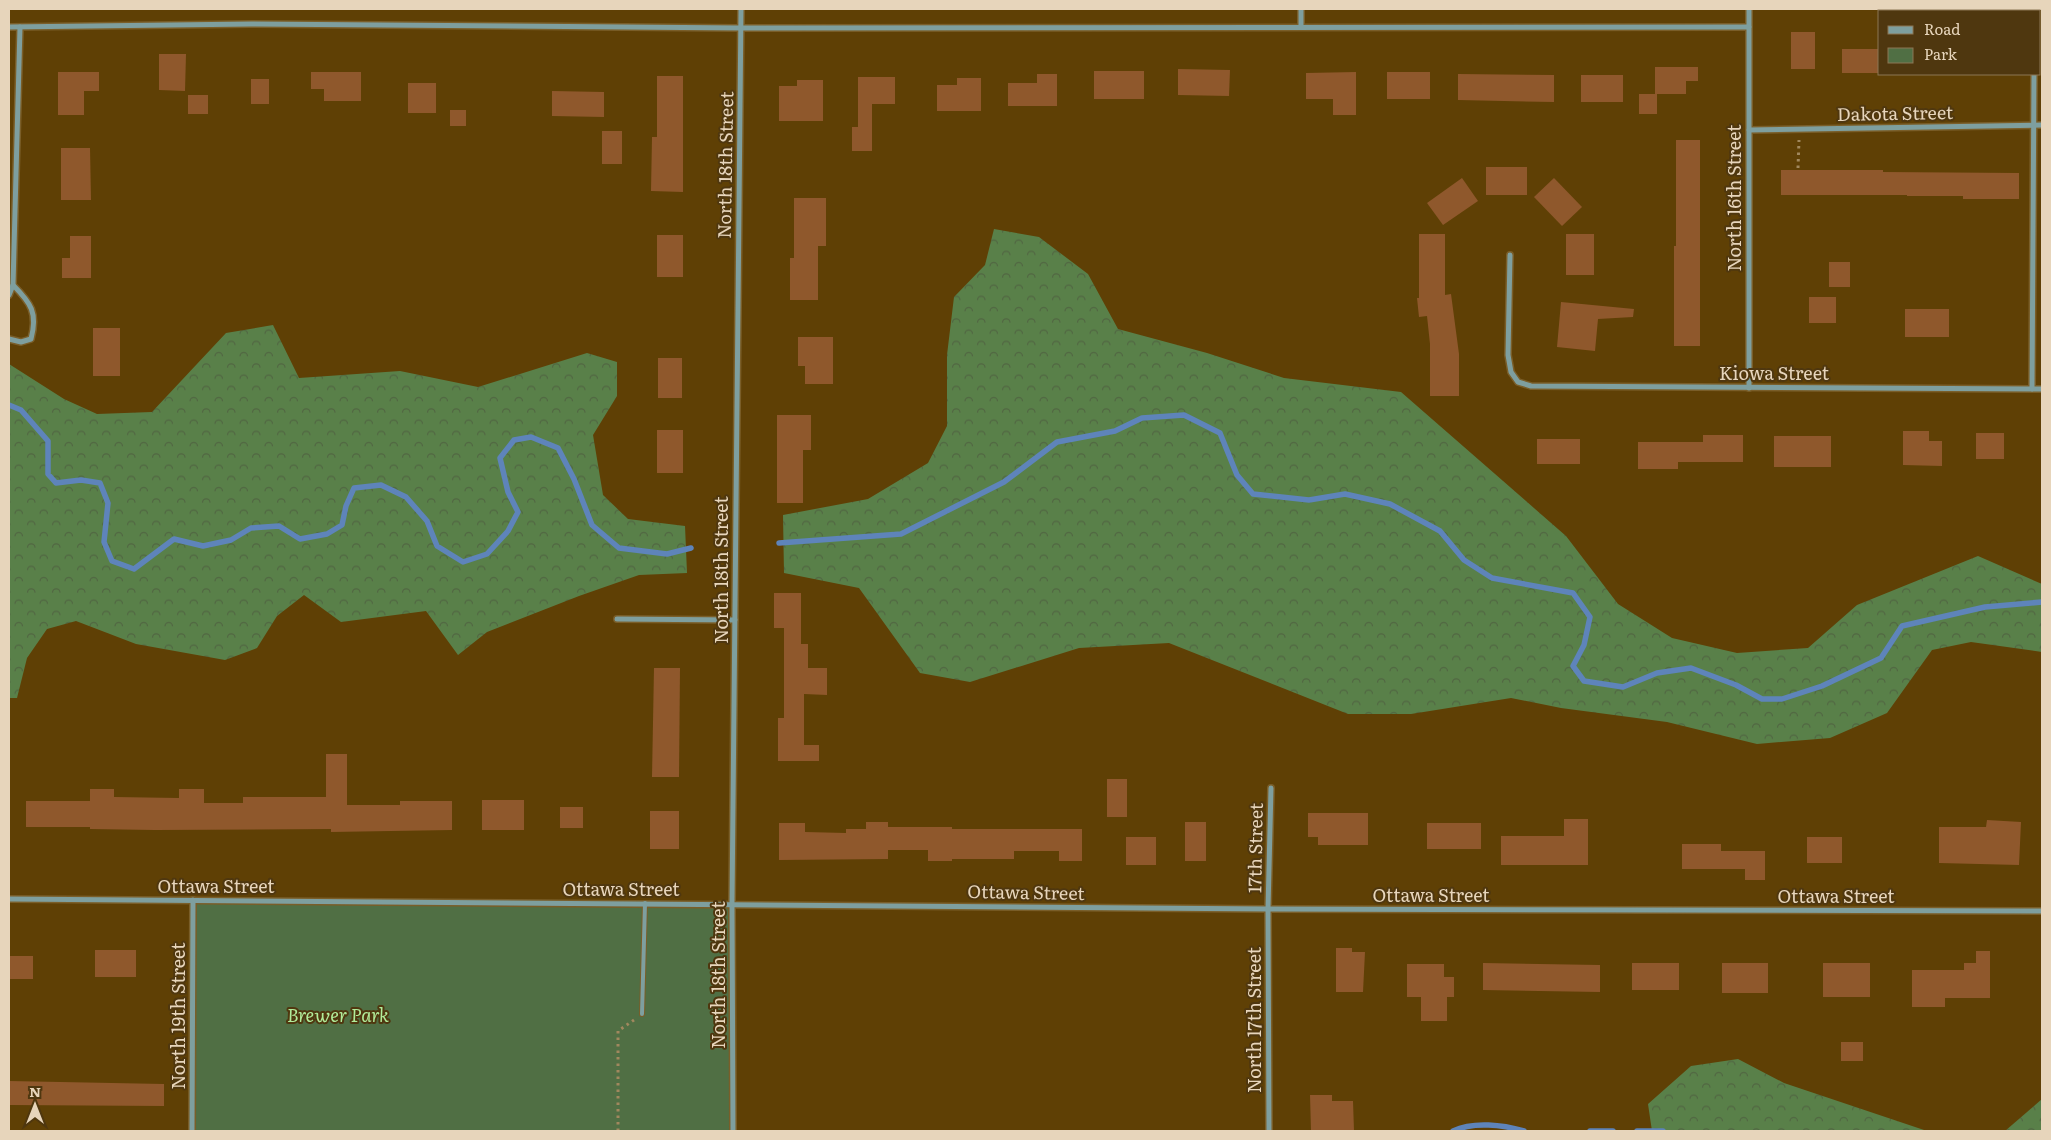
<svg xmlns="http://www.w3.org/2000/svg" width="2051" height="1140" viewBox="0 0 2051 1140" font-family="Literata,serif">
<defs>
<pattern id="forest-crowns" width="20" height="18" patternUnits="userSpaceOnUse" patternTransform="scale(1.25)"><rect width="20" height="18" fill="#598049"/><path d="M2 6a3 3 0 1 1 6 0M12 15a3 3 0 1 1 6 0" fill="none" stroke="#516642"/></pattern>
</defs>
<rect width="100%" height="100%" fill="#5f4005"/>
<!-- green -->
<path fill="#506f44" d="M193 900 732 904 733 1131H192Z"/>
<!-- forest -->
<g fill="url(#forest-crowns)">
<path d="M994 229 1039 237 1088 274 1118 329 1207 353 1284 378 1401 392 1566 536 1618 604 1672 638 1737 653 1808 648 1857 605 1978 556 2042 584V652L1971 642 1932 650 1887 713 1830 738 1757 744 1667 722 1561 708 1511 698 1411 714H1348L1169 643 1079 648 970 682 920 673 859 588 784 573 783 515 868 499 928 463 947 426V355L954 297 985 265Z"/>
<path d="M273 325 299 378 400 371 478 387 587 353 617 362V396L593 435 603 495 628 519 685 526 687 573 639 575 579 596 487 632 458 655 426 611 341 622 304 595 277 616 257 648 225 660 136 644 76 621 47 629 27 658 17 698H9V364L64 399 97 414 152 412 226 333Z"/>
<path d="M1738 1059 1784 1083 1927 1131H1652L1648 1104 1691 1066Z"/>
<path d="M2042 1099V1131H2005Z"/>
</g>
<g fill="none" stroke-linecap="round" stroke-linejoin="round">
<!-- stream -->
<g stroke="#5e84ba" stroke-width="5.5">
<path d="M9 405 21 410 48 441V474L56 483 81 480 100 483 108 503 104 542 112 561 134 569 174 539 203 546 231 540 251 528 279 526 300 539 327 534 342 525 346 506 354 488 381 485 406 497 427 521 437 546 463 562 487 554 508 531 518 512 508 492 500 458 514 440 531 437 558 448 574 479 592 525 619 548 667 554 691 548"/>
<path d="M779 543 901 534 1004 482 1057 442 1115 431 1142 418 1184 415 1220 433 1237 475 1253 494 1309 500 1345 494 1390 504 1440 531 1464 560 1492 578 1573 593 1590 617 1584 645 1573 666 1584 681 1623 687 1657 673 1691 668 1736 685 1762 699H1782L1822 686 1881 658 1902 626 1985 607 2042 602"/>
<path d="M1453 1131C1474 1121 1503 1125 1524 1131"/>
<path d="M1590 1131H1613"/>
<path d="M1637 1131H1663"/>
</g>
</g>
<!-- building -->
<g fill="#8f582c">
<rect x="1791" y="32" width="24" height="37"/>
<rect x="1842" y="49" width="38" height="24"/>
<path d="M159 54H186L185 91 159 90Z"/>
<path d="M1655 67H1698V81H1686V94H1657V114H1639V94H1655Z"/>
<path d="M1178 69 1230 70 1229 96 1178 95Z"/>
<rect x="1094" y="71" width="50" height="28"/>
<path d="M58 72H99V91H84V115H58Z"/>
<path d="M311 72H361V101H324V89H311Z"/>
<path d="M1356 72V115H1333V99H1306V73Z"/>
<rect x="1387" y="72" width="43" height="27"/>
<path d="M1037 74H1057V106H1008V83H1037Z"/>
<path d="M1458 74 1554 75V102L1458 100Z"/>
<rect x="1581" y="75" width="42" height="27"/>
<path d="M657 76H683V192L651 191 652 137H657Z"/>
<path d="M858 77H895V104H872V151H852V127H858Z"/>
<path d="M957 78H981V111H937V85H957Z"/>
<rect x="251" y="79" width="18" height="25"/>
<path d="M797 80H823V121H779V86H797Z"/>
<rect x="408" y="83" width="28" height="30"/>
<path d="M552 91 604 92V117L552 116Z"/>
<rect x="188" y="95" width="20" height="19"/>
<rect x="450" y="110" width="16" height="16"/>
<rect x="602" y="131" width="20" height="33"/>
<path d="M1676 140H1700V346H1674V246H1676Z"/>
<path d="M61 148H90L91 200H61Z"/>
<rect x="1486" y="167" width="41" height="28"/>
<path d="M1781 170H1883V172L2019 173V199H1963V196H1907V195H1781Z"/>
<path d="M1462 178 1478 201 1443 225 1427 203Z"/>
<path d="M1554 178 1582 207 1562 226 1534 197Z"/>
<path d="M794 198H826V246H818V300H790V258H794Z"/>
<path d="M1419 234H1445V295L1451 294 1459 354V396H1430V344L1427 316 1419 317 1417 298H1419Z"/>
<rect x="1566" y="234" width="28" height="41"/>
<rect x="657" y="235" width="26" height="42"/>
<path d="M70 236H91V278H62V258H70Z"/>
<rect x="1829" y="262" width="21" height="25"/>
<rect x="1809" y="297" width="27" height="26"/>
<path d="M1561 302 1634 309 1633 317 1598 319 1595 351 1557 347Z"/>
<rect x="1905" y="309" width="44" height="28"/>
<rect x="93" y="328" width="27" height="48"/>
<path d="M798 337H833V384H805V366H798Z"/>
<rect x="658" y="358" width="24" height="40"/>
<path d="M777 415H811V450H803V503H777Z"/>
<rect x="657" y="430" width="26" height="43"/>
<path d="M1903 431H1929V441H1942V466L1903 465Z"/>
<rect x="1976" y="433" width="28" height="26"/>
<path d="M1703 435H1743V462H1678V469H1638V442H1703Z"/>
<rect x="1774" y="436" width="57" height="31"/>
<rect x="1537" y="439" width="43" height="25"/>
<path d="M774 593H801V644H808V668H827V695L804 694V745H819V761H778V718H784V628H774Z"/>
<path d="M654 668H680L679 777H652Z"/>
<path d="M326 754H347V805H400V801H452V830L331 832V829L155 830 90 829V827H26V801H90V789H114V797L179 798V789H204V803H243V797H326Z"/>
<rect x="1107" y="779" width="20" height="38"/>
<rect x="482" y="800" width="42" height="30"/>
<rect x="560" y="807" width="23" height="21"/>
<rect x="650" y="811" width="29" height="38"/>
<path d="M1308 813H1368V845H1318V837H1308Z"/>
<path d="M1564 819H1588V865H1501V836H1564Z"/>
<path d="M1987 820 2021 822 2019 865 1939 863V827H1986Z"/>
<path d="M866 822H888V827H952V829H1082V861H1059V851H1014V859H952V861H928V850H888V859L779 860V823H805V832L846 833V829H866Z"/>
<rect x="1185" y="822" width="21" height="39"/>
<rect x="1427" y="823" width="54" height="26"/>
<rect x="1126" y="837" width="30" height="28"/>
<rect x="1807" y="837" width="35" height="26"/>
<path d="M1682 844H1721V851H1765V880H1745V869H1682Z"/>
<path d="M1336 948H1352V952H1365L1363 992H1336Z"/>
<rect x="95" y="950" width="41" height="27"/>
<path d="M1976 951H1990V998H1945V1007H1912V970H1964V963H1976Z"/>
<rect x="9" y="956" width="24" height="23"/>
<path d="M1483 963 1600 965V992L1483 990Z"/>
<rect x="1632" y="963" width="47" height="27"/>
<rect x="1722" y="963" width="46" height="30"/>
<rect x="1823" y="963" width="47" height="34"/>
<path d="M1407 964H1444V977H1454V997H1447V1021H1421V997H1407Z"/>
<rect x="1841" y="1042" width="22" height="19"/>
<path d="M9 1081 164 1084V1106L9 1105Z"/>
<path d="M1310 1095H1332V1101H1353L1354 1131H1311Z"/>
</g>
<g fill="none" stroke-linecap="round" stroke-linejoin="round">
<defs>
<path id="service" d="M642 1014 645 903"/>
<g id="minor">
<path d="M1749 9V388"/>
<path d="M2036 11V9"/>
<path d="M9 27 251 24 741 28 1749 27"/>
<path d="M1301 27V9"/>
<path d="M1749 130 2042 125"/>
<path d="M1510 255 1508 355 1511 372 1518 382 1531 386 2042 389"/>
<path d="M9 295 13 285 20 27"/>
<path d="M9 339 21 342 31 339C38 313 31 303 13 285"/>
<path d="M2032 389 2034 74"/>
<path d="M617 619 735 620"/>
<path d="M9 899 1268 909 2042 911"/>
<path d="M192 1131 193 900"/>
<path d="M733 1131 732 904 741 9"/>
<path d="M1269 1131 1268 909 1271 788"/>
</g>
</defs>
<!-- service casing -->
<use href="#service" stroke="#7a5e29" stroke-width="6"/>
<!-- minor casing -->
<use href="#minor" stroke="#7a5e29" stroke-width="8"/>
<!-- path -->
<g stroke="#a1885e" stroke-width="3" stroke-dasharray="2.5 4" stroke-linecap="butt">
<path d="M1798 168 1799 140"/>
<path d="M618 1131V1031L634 1020"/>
</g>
<!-- service -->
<use href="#service" stroke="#7e9f9f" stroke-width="4"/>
<!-- minor -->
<use href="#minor" stroke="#7e9f9f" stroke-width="5"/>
</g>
<g text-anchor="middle" stroke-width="4" stroke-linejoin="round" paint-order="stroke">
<!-- street labels -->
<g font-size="18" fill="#e7d5bb" stroke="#4f370f">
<text transform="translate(1895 114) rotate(-1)" y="6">Dakota Street</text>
<text transform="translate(726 165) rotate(-89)" y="6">North 18th Street</text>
<text transform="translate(1735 198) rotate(-90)" y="6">North 16th Street</text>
<text x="1774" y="380">Kiowa Street</text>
<text transform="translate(722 570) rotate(-90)" y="6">North 18th Street</text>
<text transform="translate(1256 848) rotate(-89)" y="6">17th Street</text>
<text x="216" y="893">Ottawa Street</text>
<text x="621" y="896">Ottawa Street</text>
<text transform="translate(1026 893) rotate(1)" y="6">Ottawa Street</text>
<text x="1431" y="902">Ottawa Street</text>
<text x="1836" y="903">Ottawa Street</text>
<text transform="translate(719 975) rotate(-90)" y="6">North 18th Street</text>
<text transform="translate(179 1016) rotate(-90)" y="6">North 19th Street</text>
<text transform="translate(1255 1020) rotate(-90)" y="6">North 17th Street</text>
</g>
<!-- park labels -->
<g font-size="18" font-style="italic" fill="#b1ec9a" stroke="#4f370f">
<text x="338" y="1022">Brewer Park</text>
</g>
</g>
<!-- border -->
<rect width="2051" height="1140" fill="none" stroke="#e7d5bb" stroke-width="20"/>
<!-- legend -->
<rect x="1878" y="10" width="162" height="65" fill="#4f370f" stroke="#8c7654"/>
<rect x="1888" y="26" width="25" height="8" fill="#7e9f9f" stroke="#8c7654"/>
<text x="1924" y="35" font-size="15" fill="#e7d5bb">Road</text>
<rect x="1888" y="48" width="25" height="15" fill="#506f44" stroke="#8c7654"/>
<text x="1924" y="60" font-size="15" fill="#e7d5bb">Park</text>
<!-- north arrow -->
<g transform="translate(35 1105)" stroke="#4f370f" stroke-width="4" paint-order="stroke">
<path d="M0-4L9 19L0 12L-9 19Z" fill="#e7d5bb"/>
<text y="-8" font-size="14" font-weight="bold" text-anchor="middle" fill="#e7d5bb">N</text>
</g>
</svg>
